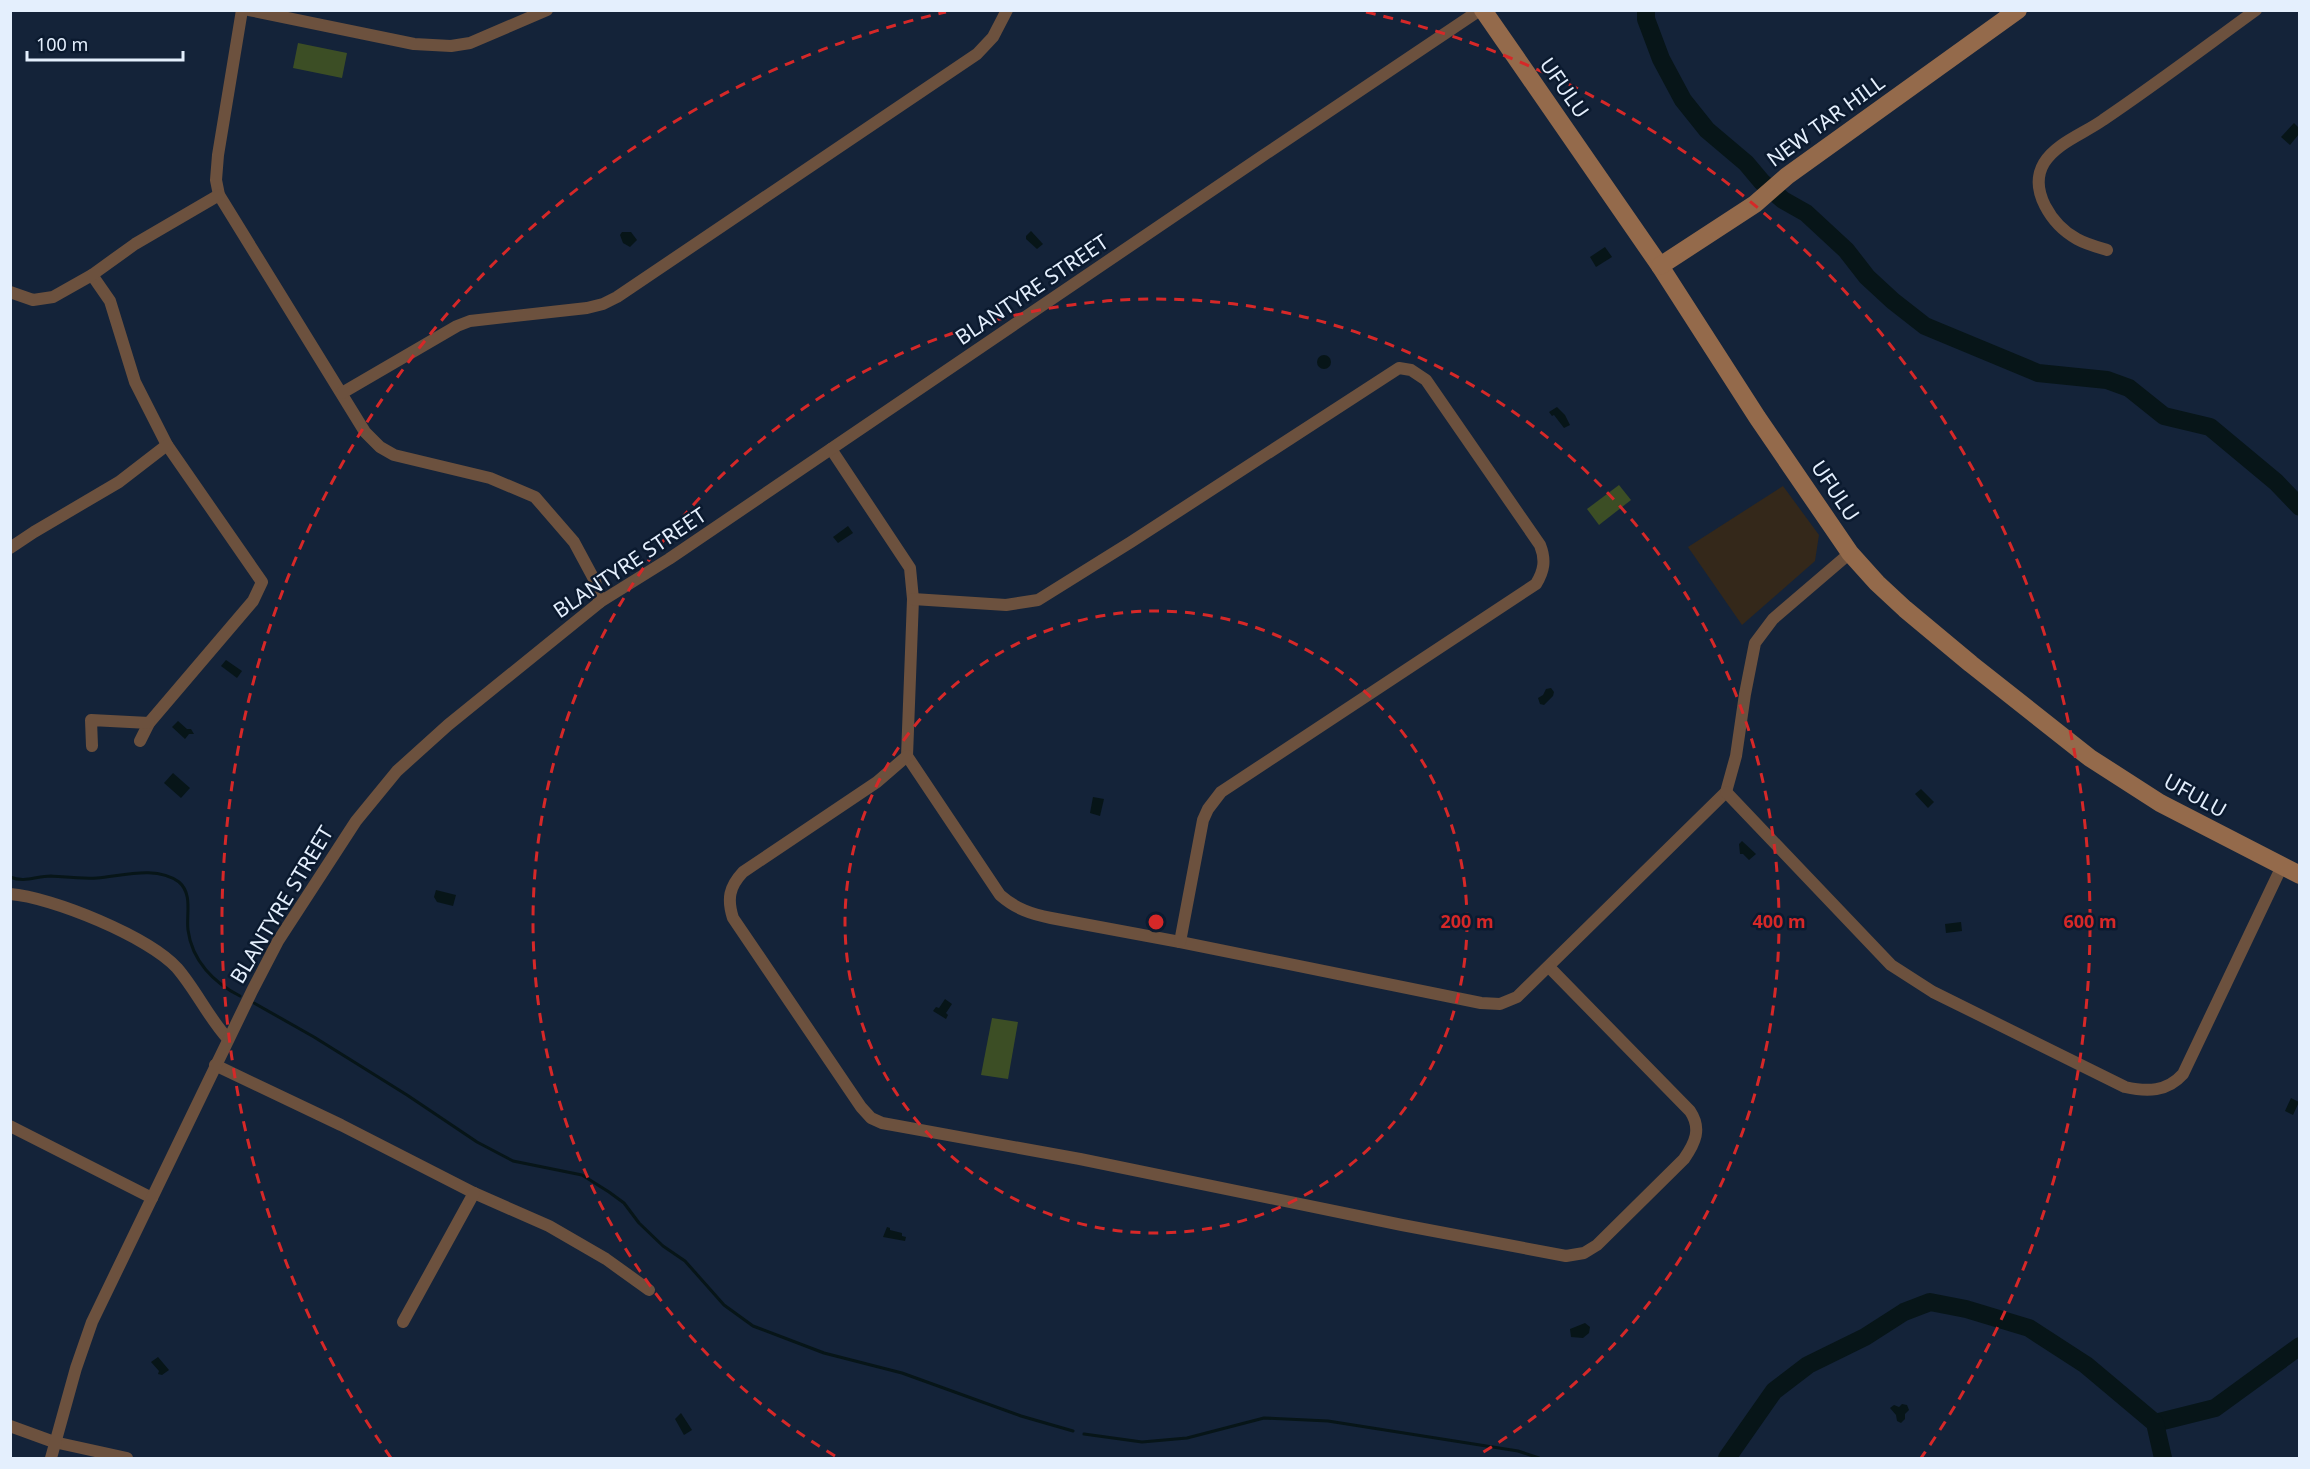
<svg xmlns="http://www.w3.org/2000/svg" width="2310" height="1469" viewBox="0 0 2310 1469" font-family="'Noto Sans',sans-serif">
<rect width="100%" height="100%" fill="#142339"/>
<!-- medical -->
<path fill="#34281a" d="M1783 486 1819 535 1815 561 1742 625 1688 547Z"/>
<!-- green -->
<g fill="#3c4e25">
<path d="M298 43 347 53 342 78 293 68Z"/>
<path d="M1619 485 1631 500 1599 525 1587 509Z"/>
<path d="M992 1018 1018 1022 1008 1079 981 1075Z"/>
</g>
<!-- water -->
<g fill="#071518">
<path d="M2294 123 2299 128V134L2290 145 2281 137Z"/>
<path d="M1031 231 1043 244 1037 249 1026 239V236Z"/>
<path d="M622 232H631L637 240 630 247 623 243 620 235Z"/>
<path d="M1605 247 1612 257 1596 267 1590 257Z"/>
<circle cx="1324" cy="362" r="7"/>
<path d="M1557 407 1565 415 1570 425 1564 428 1554 415 1552 416 1549 412Z"/>
<path d="M848 526 853 533 838 543 833 537Z"/>
<path d="M226 660 242 671 237 678 221 666Z"/>
<path d="M1551 688 1554 692 1553 696 1544 705 1540 704 1538 698 1543 695 1546 689Z"/>
<path d="M178 721 187 729H191L194 734H189L185 739 172 727Z"/>
<path d="M173 773 190 788 181 798 164 783Z"/>
<path d="M1921 789 1934 802 1928 808 1915 794Z"/>
<path d="M1093 797 1104 799 1100 816 1090 813Z"/>
<path d="M1742 841 1756 854 1749 860 1743 854H1740L1739 844Z"/>
<path d="M436 890 456 895 453 906 437 902 434 897Z"/>
<path d="M1961 922 1962 931 1946 933 1945 924Z"/>
<path d="M945 999 952 1004 946 1013 948 1015 946 1019 933 1011 936 1007 939 1008Z"/>
<path d="M2291 1098 2299 1102 2293 1115 2285 1111Z"/>
<path d="M887 1227 890 1228V1230L902 1233V1236L906 1237 905 1241 883 1237Z"/>
<path d="M1585 1323 1590 1327 1589 1333 1583 1338 1571 1337 1570 1329Z"/>
<path d="M158 1357 169 1370 162 1375 158 1374 159 1371 151 1362Z"/>
<path d="M1902 1404 1907 1405 1909 1410 1905 1414V1419L1901 1423 1897 1421 1896 1415 1890 1408 1894 1405 1899 1407Z"/>
<path d="M681 1413 692 1430 684 1435 675 1419Z"/>
</g>
<g fill="none" stroke-linecap="round" stroke-linejoin="round">
<!-- stream -->
<g stroke="#071518" stroke-width="3">
<path d="M10 877C25 883 36 876 51 876 66 877 82 879 97 878 122 876 156 865 179 882 193 894 186 915 188 930 192 961 214 983 240 996"/>
<path d="M254 1003 314 1037 407 1095 477 1142 513 1161 582 1175 609 1192 624 1203 639 1223 663 1246 685 1261 724 1305 753 1326 824 1353 902 1373 1021 1416 1073 1431"/>
<path d="M1084 1434 1142 1442 1187 1438 1264 1418 1328 1421 1518 1451 1539 1458"/>
</g>
<!-- river -->
<g stroke="#071518" stroke-width="18">
<path d="M1646 10V19L1661 59 1683 100 1707 130 1746 163 1762 182 1783 200 1806 213 1846 250 1867 277 1893 301 1925 326 2038 373 2107 380 2129 388 2164 416 2210 427 2276 482 2300 507"/>
<path d="M2155 1423 2215 1408 2300 1346"/>
<path d="M1727 1458 1774 1391 1808 1365 1865 1337 1904 1312 1930 1302 1966 1309 2029 1328 2086 1365 2155 1423 2163 1458"/>
</g>
<!-- street -->
<g stroke="#6c513e" stroke-width="12">
<path d="M242 10 218 155 216 180 219 195 365 432 380 447 394 455 490 478 535 497 574 542 595 581 600 602"/>
<path d="M249 10 414 44 451 46 470 43 547 10"/>
<path d="M2107 250C2097 247 2086 244 2077 239 2052 225 2028 190 2044 163 2056 143 2085 133 2103 120 2155 85 2205 47 2256 10"/>
<path d="M92 275 110 301 135 382 167 445 262 582 253 601 149 723 140 741"/>
<path d="M10 292 33 300 53 297 92 275 135 244 219 195"/>
<path d="M342 393 457 326 470 321 587 308 603 304 617 297 977 54 993 37 1007 10"/>
<path d="M831 449 910 568 913 599 907 756 1000 895C1016 909 1031 914 1051 918L1180 942 1481 1003 1500 1004 1517 997 1726 792 1736 756 1745 694 1755 643 1773 619 1850 553"/>
<path d="M10 548 34 532 119 482 167 445"/>
<path d="M913 599 1006 605 1038 600 1131 542 1399 368 1411 370 1426 380 1540 545C1546 560 1544 571 1536 584L1221 792 1208 809 1203 820 1180 942"/>
<path d="M92 746 91 720 149 723"/>
<path d="M907 756 877 782 743 872C729 887 727 899 733 918L861 1107 871 1118 882 1123 1080 1159 1402 1225 1566 1256 1584 1253 1597 1245 1684 1159C1695 1143 1702 1129 1690 1111L1549 967"/>
<path d="M1726 792 1891 965 1933 992 2125 1087C2147 1092 2167 1092 2183 1074L2282 866"/>
<path d="M10 894C52 897 149 937 177 968 196 990 208 1017 228 1039"/>
<path d="M215 1065 341 1125 474 1193 549 1226 606 1259 649 1290"/>
<path d="M10 1126 152 1198"/>
<path d="M403 1322 474 1193"/>
<path d="M10 1426 54 1442 127 1458"/>
<path d="M51 1458 76 1368 92 1322 252 991 278 941 356 821 397 771 448 725 600 602 669 559 1261 157 1480 10"/>
</g>
<!-- secondary -->
<g stroke="#946a4b" stroke-width="18">
<path d="M1483 10 1660 266 1757 417 1850 553 1877 583 1905 609 1971 664 2090 758 2160 803 2300 875"/>
<path d="M1660 266 1755 204 1787 176 2018 10"/>
</g>
</g>
<!-- distance rings -->
<g fill="none" stroke="#d62828" stroke-width="3" stroke-dasharray="10 8">
<circle cx="1156" cy="922" r="311"/>
<path d="M835 1456A623 623 0 1 1 1477 1456"/>
<path d="M391 1458A934 934 0 0 1 946 12M1366 12A934 934 0 0 1 1921 1458"/>
</g>
<g text-anchor="middle" stroke-width="5" stroke-linejoin="round" paint-order="stroke">
<!-- street labels -->
<g font-size="21" fill="#e4effd" stroke="#0b1a2f">
<text transform="translate(1564 88) rotate(55)" y="7">UFULU</text>
<text transform="translate(1826 121) rotate(-36)" y="7">NEW TAR HILL</text>
<text transform="translate(1032 290) rotate(-34)" y="7">BLANTYRE STREET</text>
<text transform="translate(1835 491) rotate(56)" y="7">UFULU</text>
<text transform="translate(630 563) rotate(-34)" y="7">BLANTYRE STREET</text>
<text transform="translate(2195 796) rotate(29)" y="7">UFULU</text>
<text transform="translate(282 905) rotate(-59)" y="7">BLANTYRE STREET</text>
</g>
</g>
<circle cx="1156" cy="922" r="9" fill="#d62828" stroke="#0b1a2f" stroke-width="3"/>
<g font-size="18" text-anchor="middle" font-weight="bold" fill="#d62828" stroke="#0b1a2f" stroke-width="5" stroke-linejoin="round" paint-order="stroke">
<text x="1467" y="928">200 m</text>
<text x="1779" y="928">400 m</text>
<text x="2090" y="928">600 m</text>
</g>
<!-- border -->
<rect width="2310" height="1469" fill="none" stroke="#e4effd" stroke-width="24"/>
<!-- scale -->
<path d="M27 51v9h156v-9" fill="none" stroke="#e4effd" stroke-width="3"/>
<text x="36" y="51" font-size="18" fill="#e4effd" stroke="#0b1a2f" stroke-width="4.5" paint-order="stroke">100 m</text>
</svg>
